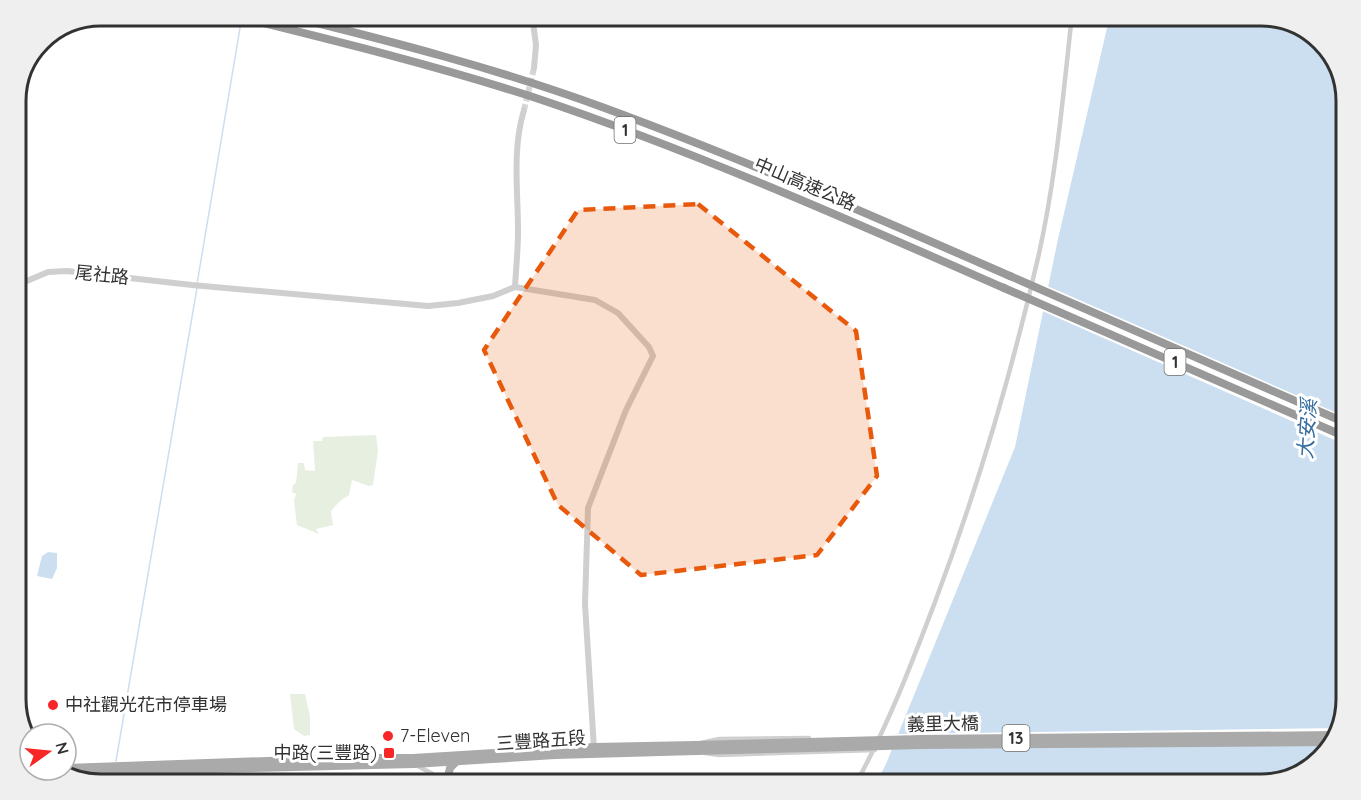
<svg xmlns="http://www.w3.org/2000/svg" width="1361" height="800" viewBox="0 0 1361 800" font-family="Quicksand,'Noto Sans TC',sans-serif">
<rect width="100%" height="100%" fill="#fff"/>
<!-- green -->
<g fill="#e7f0e0">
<path d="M376 435 378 451 373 485 369 486 352 480 349 495 340 501 331 511 333 525 316 529 319 534 297 525 294 501 296 494 292 492 293 485 296 483 298 463H304L305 470 315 471 313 441H322L323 437Z"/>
<path d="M290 694H305L310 716V735L304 736 294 729Z"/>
</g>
<!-- water -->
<g fill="#cbdff1">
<path d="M1110 15H1261L1304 27 1334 57 1346 95V700L1334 743 1303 774 1261 785H875L886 764 1015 447 1058 239Z"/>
<path d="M48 552 57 553V568L52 579 37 576 42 556Z"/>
</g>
<!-- pier -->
<g fill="#fff">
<path d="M1045 285 1346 417V445L1040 310Z"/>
<path d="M1338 728 1334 743 889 748 895 734Z"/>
</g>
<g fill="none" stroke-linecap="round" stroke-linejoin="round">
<!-- stream -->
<g stroke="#cbdff1" stroke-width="1.5">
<path d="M197 284 241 22"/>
<path d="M116 761 197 288"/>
</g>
<!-- tertiary-tunnel -->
<path stroke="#d6d6d6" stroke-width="6" stroke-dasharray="6 3" stroke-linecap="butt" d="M524 110 534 68"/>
<!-- minor -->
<g stroke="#cfcfcf" stroke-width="4.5">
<path d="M701 743 719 739 809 738"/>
<path d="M705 753 719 755 875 750"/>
<path d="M416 765 453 785"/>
<path d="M855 785C888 726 911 665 935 602 977 490 1011 375 1038 258 1056 179 1063 96 1072 15"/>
</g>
<!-- tertiary -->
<g stroke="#cfcfcf" stroke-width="6">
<path d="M532 15 536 45 534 68"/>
<path d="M15 286 48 272 67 271 192 285 428 306 458 303 493 296 515 287 595 300 618 313 649 347 653 356 626 410 588 508 585 604 594 749"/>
<path d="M515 287C516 269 518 250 518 231 518 190 512 150 524 110"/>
<path d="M209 785 212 765"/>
</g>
<!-- primary -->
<g stroke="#aaa" stroke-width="8">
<path d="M66 768 352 758H413L594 747 695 745"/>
<path d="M64 775 212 769 414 764 555 755 696 751"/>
<path d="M447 781 450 768 456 762"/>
</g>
<!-- motorway -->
<g stroke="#999" stroke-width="8">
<path d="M231 15C332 40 434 65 533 97 694 151 849 220 1004 288"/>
<path d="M284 15C391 41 498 69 602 107 741 158 875 217 1010 276"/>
</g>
<!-- primary-bridge -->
<g stroke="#aaa" stroke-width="8">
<path d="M695 745 921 739 1337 735"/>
<path d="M696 751 921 745 1334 742"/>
</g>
<!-- motorway-bridge -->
<g stroke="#999" stroke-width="8">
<path d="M1010 276 1346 423"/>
<path d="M1004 288 1346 437"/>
</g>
</g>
<!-- marked area -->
<path fill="#e8590c" fill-opacity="0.2" stroke="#e8590c" stroke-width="4.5" stroke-dasharray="12 8" stroke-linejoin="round" d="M698 204 856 331 877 476 817 555 641 575 558 505 484 350 578 210Z"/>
<!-- markers -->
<g fill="#f72627" stroke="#fff" stroke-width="2">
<circle cx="53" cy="705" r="6"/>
<circle cx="388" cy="736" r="6"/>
<rect x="383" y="747" width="12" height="12" rx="3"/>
</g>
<g text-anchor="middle" stroke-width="6" stroke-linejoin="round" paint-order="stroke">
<!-- shield labels -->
<g fill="#fff" stroke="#707070" stroke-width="1.5">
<rect x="614.5" y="117" width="21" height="26" rx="4.5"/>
<rect x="1164.5" y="349" width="21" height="26" rx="4.5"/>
<rect x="1002.5" y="725" width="27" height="26" rx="4.5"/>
</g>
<g font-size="16" font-weight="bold" fill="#323232">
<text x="625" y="136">1</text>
<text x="1175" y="368">1</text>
<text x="1016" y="744">13</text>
</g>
<!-- street labels -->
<g font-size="18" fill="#323232" stroke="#fff">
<text transform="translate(805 184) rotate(23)" y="6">中山高速公路</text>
<text transform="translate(102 275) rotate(6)" y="6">尾社路</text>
<text transform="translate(943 724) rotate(-1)" y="6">義里大橋</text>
<text transform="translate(541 741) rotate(-4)" y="6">三豐路五段</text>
</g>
<!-- poi labels -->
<g font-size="18" fill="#323232" stroke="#fff" text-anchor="start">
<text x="65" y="711">中社觀光花市停車場</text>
<text x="400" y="742">7-Eleven</text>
<text x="377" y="759" text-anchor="end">中路(三豐路)</text>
</g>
<!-- water labels -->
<g font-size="20" font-style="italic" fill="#366e9f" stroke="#fff">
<text transform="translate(1307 429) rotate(-86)" y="7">大安溪</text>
</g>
</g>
<!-- crop -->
<path d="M0 0H1361V800H0ZM101 26H1261A75 75 0 0 1 1336 101V699A75 75 0 0 1 1261 774H101A75 75 0 0 1 26 699V101A75 75 0 0 1 101 26Z" fill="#efefef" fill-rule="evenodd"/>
<path fill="none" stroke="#323232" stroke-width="3" d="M101 26H1261A75 75 0 0 1 1336 101V699A75 75 0 0 1 1261 774H101A75 75 0 0 1 26 699V101A75 75 0 0 1 101 26Z"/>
<!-- north arrow -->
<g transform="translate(48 752) rotate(75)"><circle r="28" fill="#ffffff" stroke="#adadad" stroke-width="1.5"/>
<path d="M0-4.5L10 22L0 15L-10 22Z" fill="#f72627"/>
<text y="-9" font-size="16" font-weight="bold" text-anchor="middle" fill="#323232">N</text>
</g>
</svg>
